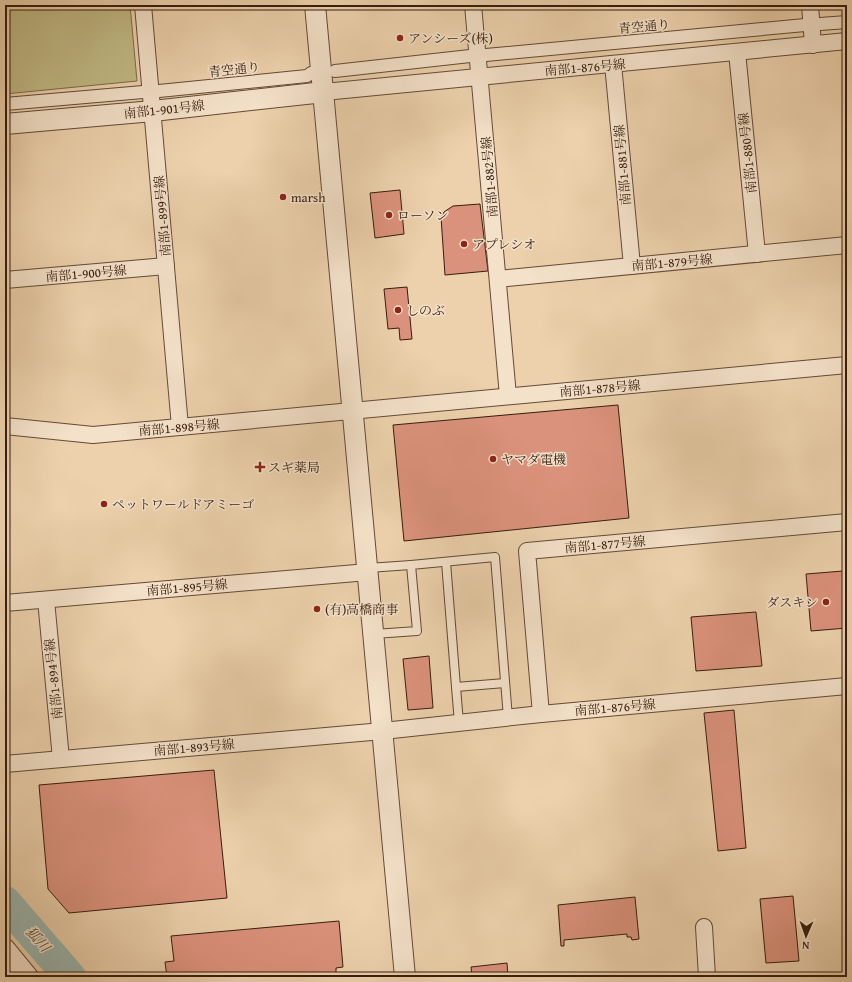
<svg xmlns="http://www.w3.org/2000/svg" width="852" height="982" viewBox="0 0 852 982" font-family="'Gentium Book Plus','Noto Serif JP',serif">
<rect width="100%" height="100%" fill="#ecd1ac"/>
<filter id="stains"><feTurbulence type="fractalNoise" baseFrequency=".005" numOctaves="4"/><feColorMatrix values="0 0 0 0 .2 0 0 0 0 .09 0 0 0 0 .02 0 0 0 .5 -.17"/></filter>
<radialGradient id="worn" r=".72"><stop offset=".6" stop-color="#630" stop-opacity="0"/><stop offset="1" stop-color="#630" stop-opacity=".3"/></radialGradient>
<!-- green -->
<path fill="#c0b984" stroke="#7c6b49" d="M5 5H130L137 81 5 94Z"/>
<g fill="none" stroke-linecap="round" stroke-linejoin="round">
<!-- river -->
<path stroke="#9ab6b0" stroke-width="32" d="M5 902 70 977"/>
</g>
<!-- building -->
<g fill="#db927c" stroke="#371d0e">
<path d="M400 190 404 234 375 238 370 193Z"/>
<path d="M480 204 488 271 445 275 441 217 444 212 453 206Z"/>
<path d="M407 287 412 339 400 340 399 328 388 329 384 289Z"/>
<path d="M618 405 629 518 404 541 393 425Z"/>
<path d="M843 571 847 628 811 631 806 574Z"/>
<path d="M756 612 762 666 696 671 691 617Z"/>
<path d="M429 656 433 708 408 710 403 659Z"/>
<path d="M734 710 746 848 718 851 704 713Z"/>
<path d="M214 770 227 898 69 913 48 889 39 785Z"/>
<path d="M793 896 799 961 766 963 760 899Z"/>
<path d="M635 897 639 939 632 940 631 937H627V934L564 940V946H561L558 905Z"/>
<path d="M339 921 343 967 336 968V977H167L165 962 174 961 171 936Z"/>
<path d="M507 963 508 977H472L471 967Z"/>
</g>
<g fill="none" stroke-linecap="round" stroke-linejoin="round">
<defs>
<g id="service">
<path d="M446 562 456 687 505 683"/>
<path d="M368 568 411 565"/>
<path d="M374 634 417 631 411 565 495 557 508 718"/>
<path d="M456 687 459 723"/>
</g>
<g id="pedestrian">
<path d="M820 24 847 22"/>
<path d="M486 55 805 25"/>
<path d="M335 71 470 56"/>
<path d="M159 91 307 76 311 73"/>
<path d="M5 104 143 92"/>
</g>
<g id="minor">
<path d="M143 5 180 427"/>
<path d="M473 5 508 396"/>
<path d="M810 5 813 45"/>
<path d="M737 52 757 254"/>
<path d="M613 64 632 266"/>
<path d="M324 92 847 41"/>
<path d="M498 279 847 245"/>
<path d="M5 280 166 266"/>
<path d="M5 426 93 435 847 365"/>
<path d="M46 600 61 759"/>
<path d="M5 603 368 572"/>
<path d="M541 714 527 551 847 522"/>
<path d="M5 764 383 731 541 714 847 686"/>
<path d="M704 927 707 977"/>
</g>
<g id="tertiary">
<path d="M315 5 405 977"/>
<path d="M5 124 153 111 324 92"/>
<path d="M5 949 28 977"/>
</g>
</defs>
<!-- service casing -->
<use href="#service" stroke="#644a36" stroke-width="10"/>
<!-- pedestrian casing -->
<use href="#pedestrian" stroke="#644a36" stroke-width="14"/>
<!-- minor casing -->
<use href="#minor" stroke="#644a36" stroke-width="18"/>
<!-- tertiary casing -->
<use href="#tertiary" stroke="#644a36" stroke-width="22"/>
<!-- service -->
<use href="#service" stroke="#f3e1c9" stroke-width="8"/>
<!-- pedestrian -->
<use href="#pedestrian" stroke="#f3e1c9" stroke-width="12"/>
<!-- minor -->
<use href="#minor" stroke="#f3e1c9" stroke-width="16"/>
<!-- tertiary -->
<use href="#tertiary" stroke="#f3e1c9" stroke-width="20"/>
</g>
<!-- markers -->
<g fill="#8f2418" stroke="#f3e1c9" stroke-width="1.5">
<circle cx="400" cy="38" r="4"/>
<circle cx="283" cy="197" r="4"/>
<circle cx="389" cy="215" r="4"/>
<circle cx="464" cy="244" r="4"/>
<circle cx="398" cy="310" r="4"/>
<circle cx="493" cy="459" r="4"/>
<path d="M258 461h4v4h4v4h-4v4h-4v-4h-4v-4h4z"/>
<circle cx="104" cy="504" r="4"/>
<circle cx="826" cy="602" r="4"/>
<circle cx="317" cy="609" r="4"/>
</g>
<g text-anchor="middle" stroke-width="3" stroke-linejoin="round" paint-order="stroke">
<!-- street labels -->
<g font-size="13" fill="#371d0e" stroke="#f3e1c9">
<text transform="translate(644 26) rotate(-5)" y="5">青空通り</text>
<text transform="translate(585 67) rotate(-5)" y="5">南部1-876号線</text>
<text transform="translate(234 69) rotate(-6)" y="5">青空通り</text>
<text transform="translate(164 109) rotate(-6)" y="5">南部1-901号線</text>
<text transform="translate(747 153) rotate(-96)" y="5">南部1-880号線</text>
<text transform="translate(622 165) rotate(-95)" y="5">南部1-881号線</text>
<text transform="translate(489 177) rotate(-95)" y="5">南部1-882号線</text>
<text transform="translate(162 216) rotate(-95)" y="5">南部1-899号線</text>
<text transform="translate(672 262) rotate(-5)" y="5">南部1-879号線</text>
<text transform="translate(86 273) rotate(-5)" y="5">南部1-900号線</text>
<text transform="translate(600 388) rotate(-5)" y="5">南部1-878号線</text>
<text transform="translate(179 427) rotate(-5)" y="5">南部1-898号線</text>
<text transform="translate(605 544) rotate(-5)" y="5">南部1-877号線</text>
<text transform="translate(187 587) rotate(-5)" y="5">南部1-895号線</text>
<text transform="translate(53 679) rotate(-96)" y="5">南部1-894号線</text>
<text transform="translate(615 707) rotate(-5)" y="5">南部1-876号線</text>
<text transform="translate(194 747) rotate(-5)" y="5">南部1-893号線</text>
</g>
<!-- poi labels -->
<g font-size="13" fill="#371d0e" stroke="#f3e1c9" text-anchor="start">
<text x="408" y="43">アンシーズ(株)</text>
<text x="291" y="202">marsh</text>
<text x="397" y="220">ローソン</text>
<text x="472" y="249">アプレシオ</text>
<text x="406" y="315">しのぶ</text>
<text x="501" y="464">ヤマダ電機</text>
<text x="268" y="472">スギ薬局</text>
<text x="112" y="509">ペットワールドアミーゴ</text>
<text x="818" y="607" text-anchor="end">ダスキン</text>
<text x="325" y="614">(有)高橋商事</text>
</g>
<!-- water labels -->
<g font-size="14" font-style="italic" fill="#554b3f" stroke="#f3e1c9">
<text transform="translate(38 939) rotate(49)" y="5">狐川</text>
</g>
</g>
<!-- margin -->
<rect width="852" height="982" fill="none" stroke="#ecd1ac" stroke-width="20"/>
<rect x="6" y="6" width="840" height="970" fill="none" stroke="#371d0e" stroke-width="2"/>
<rect x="10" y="10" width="832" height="962" fill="none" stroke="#371d0e"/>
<!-- north arrow -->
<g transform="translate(806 936) rotate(182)" stroke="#f3e1c9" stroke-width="3" paint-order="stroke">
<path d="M0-3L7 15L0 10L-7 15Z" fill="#371d0e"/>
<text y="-6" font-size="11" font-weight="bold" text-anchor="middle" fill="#371d0e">N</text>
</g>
<rect width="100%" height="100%" filter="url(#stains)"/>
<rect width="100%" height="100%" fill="url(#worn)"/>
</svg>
